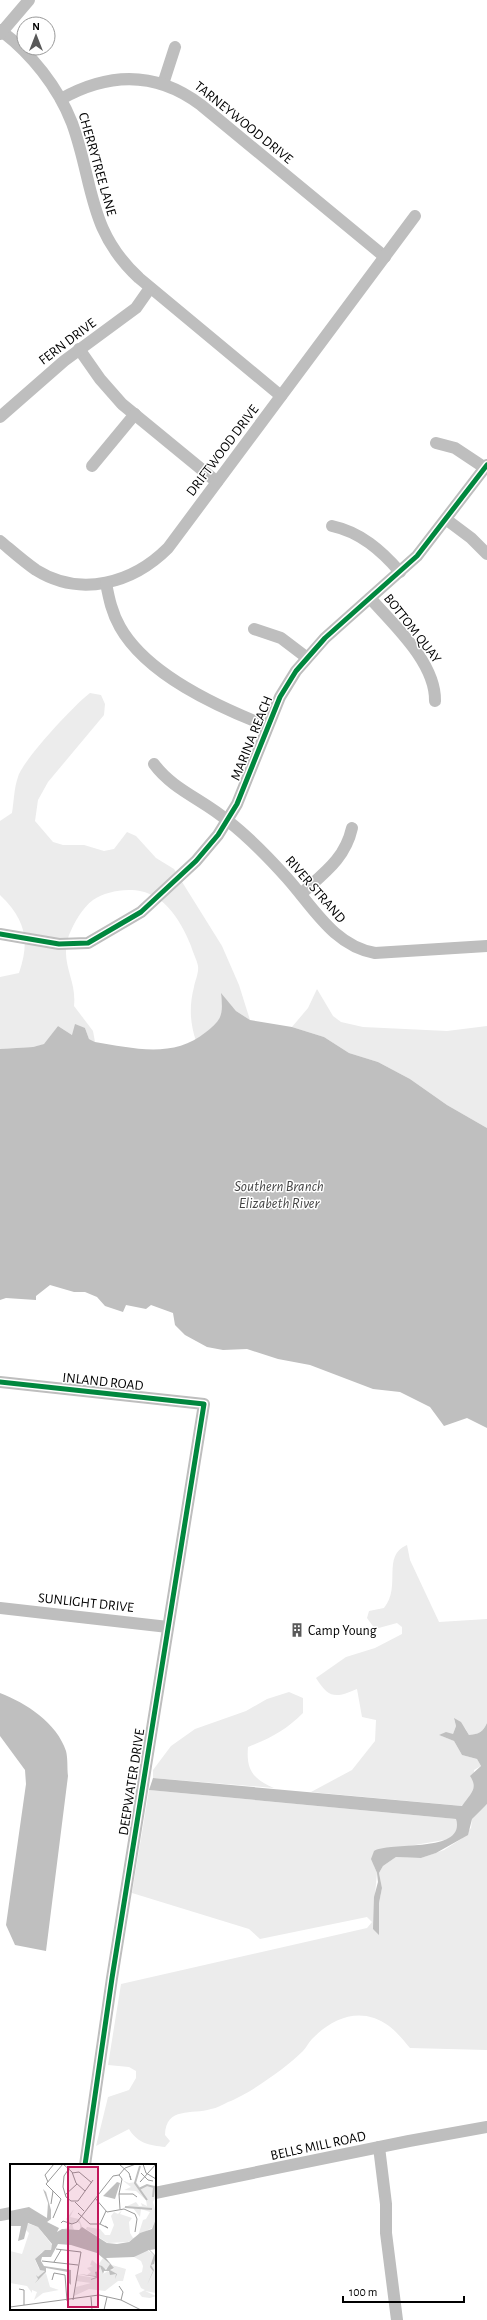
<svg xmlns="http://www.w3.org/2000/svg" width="487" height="2320" viewBox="0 0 487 2320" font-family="'Alegreya Sans',sans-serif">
<rect width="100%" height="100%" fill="#fff"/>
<!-- green -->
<g fill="#ececec">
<path d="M90 693 101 695 105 704 104 715 48 782 38 800 35 821 53 842 63 845H84L104 851 114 849 127 832 136 836 156 858 174 869 222 946 239 985 250 1020 236 1011 221 994 223 1011 218 1022 196 1041C190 1023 189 1006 194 987 195 981 199 973 198 966 197 960 193 953 191 946 184 928 172 906 154 896 137 886 109 889 93 900 82 908 74 923 69 935 59 963 77 979 74 1006L93 1031 95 1042 89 1039 85 1028 72 1035 58 1026 45 1044 33 1047 0 1049V977L19 973C30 941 26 920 0 895V821L12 813C14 801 14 788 18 777 22 761 76 703 90 693Z"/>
<path d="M317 989 333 1016 341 1022 363 1027 447 1031 487 1026V1128L447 1105 410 1079 378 1062 349 1053 324 1037 292 1027 308 1008Z"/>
<path d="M407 1545 410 1560 439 1622 487 1619V1723C483 1732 479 1734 469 1735L465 1728 454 1719 456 1726 453 1734 439 1735 454 1741 462 1755 477 1759 481 1766 474 1770V1791L463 1806 311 1792 352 1770 375 1741 376 1720 362 1717 357 1689C336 1698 329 1699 316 1678L346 1657 375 1648 402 1634V1627L397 1623 375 1629 367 1618 369 1611 384 1608C402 1586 381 1556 407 1545Z"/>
<path d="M289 1692 303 1698V1713C286 1730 271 1738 248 1747 246 1770 253 1779 274 1788L153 1778V1770L171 1746 195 1729 246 1711 267 1699Z"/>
<path d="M149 1790 456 1819C458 1828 457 1833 450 1839L403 1847H388L374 1866 377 1873 374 1905 379 1934V1903L382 1888 379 1873 383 1866 396 1857 421 1858 444 1850 461 1839 471 1828 472 1819 477 1813 487 1804V2050L410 2048C404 2041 397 2032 389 2026 362 2006 333 2017 312 2039 308 2043 306 2048 303 2051 286 2068 249 2094 228 2102 222 2105 217 2108 211 2109 192 2115 166 2106 165 2135L170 2141 165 2147C150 2145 138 2144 129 2129L96 2146 108 2097 129 2090 136 2078V2071L129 2067 108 2065 121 1984 367 1928 372 1922 367 1917 260 1939 249 1929 132 1893Z"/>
</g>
<!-- water -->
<g fill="#bfbfbf">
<path d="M221 993 236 1011 250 1020 292 1027 324 1037 349 1053 378 1062 410 1079 447 1105 487 1128V1428L467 1418 444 1426 430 1407 400 1392 373 1389 310 1365 278 1359 247 1349 223 1350 207 1347 185 1335 175 1325 173 1313 151 1305 146 1309 126 1305 123 1312 105 1306 97 1297 85 1292H74L50 1285 36 1296V1300L6 1298 0 1300V1049L33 1047 44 1044 58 1026 72 1035 75 1024 85 1028 89 1039 95 1042C132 1048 174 1059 206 1032 223 1019 223 1014 221 993Z"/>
<path d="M0 1693C26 1703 57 1723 66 1751 68 1759 67 1768 68 1776L46 1951 15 1945 6 1925 26 1784 25 1770 0 1736Z"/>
<path d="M454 1718 461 1722 469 1735C479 1734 483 1732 487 1723V1804L472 1819 468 1835 436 1853 421 1858 396 1857 383 1866 379 1873 382 1888 379 1903V1935L373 1929 374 1897 378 1882 377 1873 371 1859 374 1851C393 1841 466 1854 456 1819L149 1790 153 1778 462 1806C470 1794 479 1789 470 1776L481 1766 477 1759 462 1755 454 1741 439 1735 446 1732 453 1734 456 1726Z"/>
</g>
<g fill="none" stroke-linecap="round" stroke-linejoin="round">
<!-- minor -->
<g stroke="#bebebe" stroke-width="12">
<path d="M0 30C31 53 58 87 72 123 94 183 87 230 139 278L281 396"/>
<path d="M0 34 29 0"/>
<path d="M163 84 175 47"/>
<path d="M61 99C109 72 156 71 201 105L385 257"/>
<path d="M79 349 100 379 122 404 217 482"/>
<path d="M0 417 64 361 136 308 150 288"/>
<path d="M436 443 455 448 485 468"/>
<path d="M92 466 135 414"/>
<path d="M447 520 471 538 487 554"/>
<path d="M332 526C360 532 381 550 400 572"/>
<path d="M0 541C12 551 23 561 36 570 81 598 133 583 168 548L415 216"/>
<path d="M106 583C109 599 112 613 120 627 147 675 218 707 267 726"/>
<path d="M370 598C394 625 436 663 435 701"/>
<path d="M254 629 281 638 306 657"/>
<path d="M154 764C173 790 204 800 228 821 250 838 269 858 287 878 313 907 334 946 375 953L487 946"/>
<path d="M301 894C324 873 345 859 352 828"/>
<path d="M0 934 59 944 88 943 141 912 196 861 218 835 237 804 280 697 296 671 325 638 417 556 487 465"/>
<path d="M0 1382 204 1404 112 1978 85 2165"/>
<path d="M0 1608 168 1627"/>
<path d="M379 2147 386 2204V2233L397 2320"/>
<path d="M155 2193 409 2141 487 2127"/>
<path d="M0 2215 11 2213"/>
</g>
<defs>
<g id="cycleway">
<path d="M0 934 59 944 88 943 141 912 196 861 218 835 237 804 280 697 296 671 325 638 417 556 487 465"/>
<path d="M0 1382 204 1404 112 1978 85 2165"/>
</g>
</defs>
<!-- cycleway casing -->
<use href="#cycleway" stroke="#fff" stroke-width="8"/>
<!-- cycleway -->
<use href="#cycleway" stroke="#00873e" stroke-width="5"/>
</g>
<!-- icons -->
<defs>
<symbol id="building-bare" viewBox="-9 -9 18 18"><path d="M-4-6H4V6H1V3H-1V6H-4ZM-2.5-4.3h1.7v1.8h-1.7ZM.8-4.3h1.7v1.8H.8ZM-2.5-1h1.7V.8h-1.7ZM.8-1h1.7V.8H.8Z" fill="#595959" stroke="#fff" stroke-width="2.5" paint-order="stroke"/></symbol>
</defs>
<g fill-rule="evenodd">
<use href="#building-bare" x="287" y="1620" width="20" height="20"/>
</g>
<g text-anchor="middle" stroke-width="3" stroke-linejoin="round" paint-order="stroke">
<!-- street labels -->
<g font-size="14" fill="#000" stroke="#fff">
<text transform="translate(244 122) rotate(39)" y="5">TARNEYWOOD DRIVE</text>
<text transform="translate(98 164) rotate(74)" y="5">CHERRYTREE LANE</text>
<text transform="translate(67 341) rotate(-37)" y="5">FERN DRIVE</text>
<text transform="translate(222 450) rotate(-53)" y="5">DRIFTWOOD DRIVE</text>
<text transform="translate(413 628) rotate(52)" y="5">BOTTOM QUAY</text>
<text transform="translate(251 738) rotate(-68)" y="5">MARINA REACH</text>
<text transform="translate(316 889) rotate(49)" y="5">RIVER STRAND</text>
<text transform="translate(103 1381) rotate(6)" y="5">INLAND ROAD</text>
<text transform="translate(86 1602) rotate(6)" y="5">SUNLIGHT DRIVE</text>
<text transform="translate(131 1782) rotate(-81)" y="5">DEEPWATER DRIVE</text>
<text transform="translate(318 2145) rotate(-12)" y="5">BELLS MILL ROAD</text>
</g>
<!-- poi labels -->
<g font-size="14" fill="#000" stroke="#fff" text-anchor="start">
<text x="308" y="1635">Camp Young</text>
</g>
<!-- water labels -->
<g font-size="15" font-style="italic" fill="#444" stroke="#fff">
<text x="279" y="1191">Southern Branch<tspan x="279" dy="17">Elizabeth River</tspan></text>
</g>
</g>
<!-- overview -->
<g transform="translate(10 2164)">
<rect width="146" height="146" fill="#fff"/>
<path d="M112 16 119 19 126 18 130 23 146 21V33L143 38 146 49 145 62 128 72 133 56 136 55 140 48 131 45 130 53 123 44H113L126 38 129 42H132L131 39 137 42 136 36 126 27 114 26 121 23ZM64 45 60 53 69 55 73 65 70 66V60L66 57 62 60 64 66 48 68 60 62 56 55ZM112 46 110 50 122 54 119 58 120 69 123 74 126 73 118 78 98 79 76 65 77 63 90 65 95 71H100L104 61 101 52 104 48 108 50ZM16 59 28 63 42 81 41 86 32 88 25 96 29 105 35 107 26 117 36 109 40 123 49 126 33 129 24 136 27 128 22 126V129L17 122 0 119V87L12 90 19 69 16 66ZM137 86 144 91V99L146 93V129L135 127 146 132 140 134 132 133 129 129 135 126 131 124 125 111 132 108 133 102 131 97 124 93ZM93 94 100 100V104L94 105 90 101 86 108V112L77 111 81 108 77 104 83 102 80 101 82 96 88 101ZM102 101 116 105 113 117H108L95 127 79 125 64 132 66 123 81 119 66 117 67 111 86 114 90 102 93 110 98 107 101 110 103 108 100 106 104 105Z" fill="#ececec"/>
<path d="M107 18 110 19 105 35 93 32ZM33 25 36 28 41 46V55L37 58 49 64 47 68 52 65 69 66 72 63 97 79 107 80 119 78 130 69 142 65 146 55V85L140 86 146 92 144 100 141 101 144 106 137 121 143 107 140 103 144 91 139 86 124 93 96 94 104 104 100 106 107 110 105 115 106 110 100 111 99 107H94L93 110 90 102 88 111 87 114 81 116V120V115L86 113 68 110 86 112 85 108 88 107 89 101 92 102 96 106 100 100 87 89 61 81 48 80 41 93H32L31 97 34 102 61 106V121L59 119 58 108 36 104V108L25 119 28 115 26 111 28 113 35 107 30 106 25 95 35 86H41L42 80 28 63 18 59 14 75 8 77 11 62H0V47L19 43 37 54 38 39Z" fill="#bfbfbf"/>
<path fill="none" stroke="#bfbfbf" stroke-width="2" d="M130 2 125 19 137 36M129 25 137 21 144 23 143 33M115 43 142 45"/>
<path fill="none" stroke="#999" stroke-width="1" d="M53 0 62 8 66 19 75 27M109 0 119 9 121 16 120 12M133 0 136 9 146 15M60 3 54 12 53 23 56 33 61 37H68L83 16M62 9 69 8 82 19M131 9 138 16 143 17M109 11 112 15 109 30 110 45M109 11 115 4 126 0M132 16 130 18 146 0M38 18 35 11 44 0M109 30H123L127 33M55 31 67 20M85 34 97 48 114 45 125 50 127 55 125 68M65 38 74 47M41 40 43 27M68 49 80 60H90L98 64 95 62M43 54 51 35 36 20 53 0M51 59 53 57 62 60 67 58 103 12 109 11M90 60 96 47M46 85 71 88 63 136M32 97 68 101M44 98 51 86M42 116 44 109 55 111 57 137M109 122 113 128 111 136M9 125 14 126V141M81 133 82 146M0 143 89 131 111 136 131 146M37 146H51M94 146 97 133"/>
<path fill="#c2185b" fill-opacity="0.15" stroke="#c2185b" stroke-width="2" d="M58 3H88V143H58Z"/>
<rect width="146" height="146" fill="none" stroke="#000" stroke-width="2"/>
</g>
<!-- north arrow -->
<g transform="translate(36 36)"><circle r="19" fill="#ffffff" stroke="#999999"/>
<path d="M0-3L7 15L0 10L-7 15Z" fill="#595959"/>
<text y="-6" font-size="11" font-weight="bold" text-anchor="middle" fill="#000000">N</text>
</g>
<!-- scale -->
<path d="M343 2296v6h121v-6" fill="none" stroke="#000000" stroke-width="2"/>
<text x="349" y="2296" font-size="12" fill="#000000" stroke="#ffffff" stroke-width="3" paint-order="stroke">100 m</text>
</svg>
